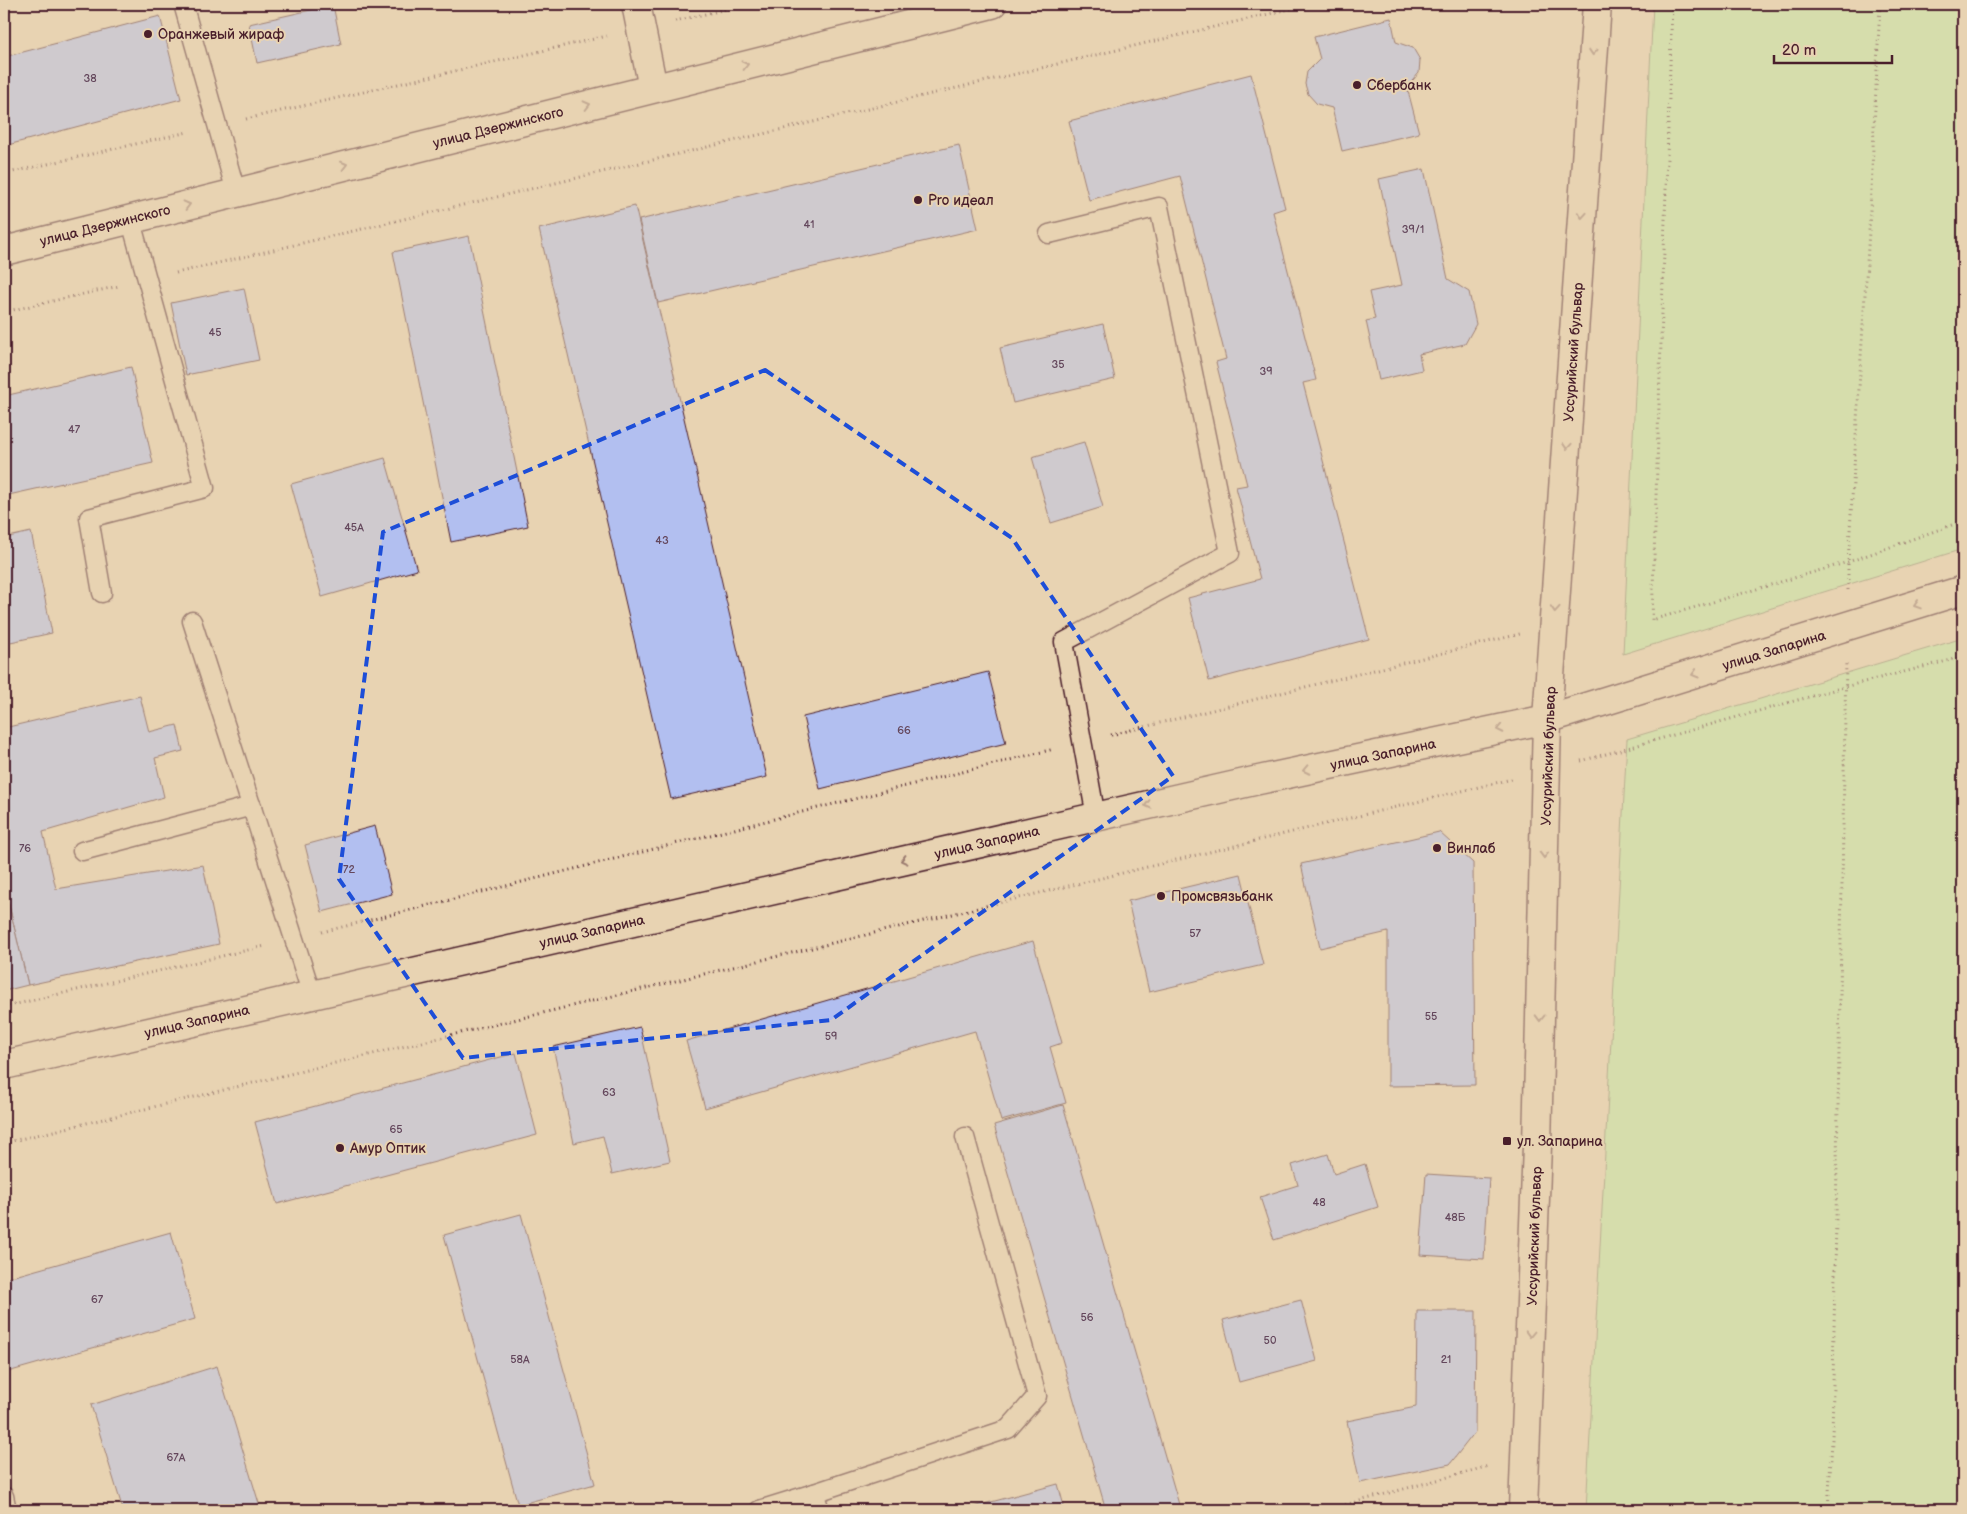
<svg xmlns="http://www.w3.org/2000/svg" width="1967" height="1514" viewBox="0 0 1967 1514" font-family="'Balsamiq Sans',sans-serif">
<rect width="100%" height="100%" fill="#e8d3b2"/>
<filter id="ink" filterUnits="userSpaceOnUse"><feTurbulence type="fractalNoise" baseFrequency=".02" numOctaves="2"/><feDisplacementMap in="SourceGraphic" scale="10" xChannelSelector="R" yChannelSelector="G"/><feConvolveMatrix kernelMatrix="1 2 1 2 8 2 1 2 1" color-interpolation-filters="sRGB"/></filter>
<g filter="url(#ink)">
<!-- green -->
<g fill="#c0e9a5" stroke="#858468">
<path d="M1653 4H1963V549L1623 654Z"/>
<path d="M1963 638V1510H1586L1627 739Z"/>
</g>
<!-- building -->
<g fill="#b2bff0" stroke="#4a1f2b">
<path d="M333 5 341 44 257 63 249 24Z"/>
<path d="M160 16 181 99 4 146V57Z"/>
<path d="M1391 18 1396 42 1413 48 1420 60 1419 73 1407 87 1419 133 1342 151 1332 108 1317 104 1308 94 1305 84 1307 72 1320 59 1314 37Z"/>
<path d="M1251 74 1285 208 1273 212 1316 380 1303 383 1369 639 1209 681 1188 598 1260 579 1236 487 1247 485 1216 362 1226 359 1180 176 1089 200 1069 121Z"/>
<path d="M959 145 978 229 658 303 639 220Z"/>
<path d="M1424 169 1448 279 1469 292 1476 324 1465 344 1419 354 1422 370 1379 380 1366 321 1375 319 1369 292 1402 285 1379 179Z"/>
<path d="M635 206 767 777 671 799 539 229Z"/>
<path d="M469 236 528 526 451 542 393 252Z"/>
<path d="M244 288 259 360 186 375 171 303Z"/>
<path d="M1103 324 1115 379 1013 403 1000 348Z"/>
<path d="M131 367 153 463 4 496V396Z"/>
<path d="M1084 442 1103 507 1051 523 1032 457Z"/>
<path d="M385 458 417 570 322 597 291 484Z"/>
<path d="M31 532 52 633 6 643 4 632V538Z"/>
<path d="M988 672 1006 743 820 789 803 717Z"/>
<path d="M140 696 149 732 177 725 183 751 155 758 164 797 43 832 56 889 203 865 219 944 28 985 7 897 4 898V728Z"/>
<path d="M375 826 392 894 322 912 305 845Z"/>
<path d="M1439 832 1473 863 1475 1085 1388 1086V932L1320 948 1301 864Z"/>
<path d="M1241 874 1263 965 1149 992 1128 901Z"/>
<path d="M7 897 28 985 4 991V898Z"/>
<path d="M1033 941 1062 1043 1050 1047 1066 1103 1001 1121 975 1031 705 1108 686 1041Z"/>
<path d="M640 1027 670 1161 612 1174 603 1136 574 1143 553 1047Z"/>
<path d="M516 1053 537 1135 277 1204 255 1122Z"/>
<path d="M1063 1105 1180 1508 1172 1510H1106L994 1125Z"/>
<path d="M1328 1154 1334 1174 1365 1164 1378 1207 1274 1240 1260 1197 1298 1185 1292 1165Z"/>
<path d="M1426 1174 1489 1178 1484 1259 1420 1255Z"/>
<path d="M521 1214 595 1484 518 1505 444 1235Z"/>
<path d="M171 1232 195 1319 4 1373V1279Z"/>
<path d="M1301 1300 1317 1361 1239 1382 1223 1320Z"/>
<path d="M1417 1311H1476L1475 1432 1450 1464 1360 1483 1347 1421 1416 1407Z"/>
<path d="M217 1366 261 1510H123L91 1405Z"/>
<path d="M1058 1484 1065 1510H970L969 1508Z"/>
</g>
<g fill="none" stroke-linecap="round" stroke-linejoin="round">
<defs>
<g id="service">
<path d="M183 4 236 192"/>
<path d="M1049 234 1159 207 1230 553 1064 642 1096 817"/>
<path d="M102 593 89 518 205 488 130 218"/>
<path d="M192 621 312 995"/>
<path d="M82 851 252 806"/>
<path d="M814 1493 1008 1429 1037 1396 965 1137"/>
<path d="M4 1496 7 1510"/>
<path d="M759 1510 814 1493 820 1510"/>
</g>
<g id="tertiary">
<path d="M4 251 992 4"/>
<path d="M1523 1510 1537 1146 1547 719 1597 4"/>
</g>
<path id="secondary" d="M636 4 653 88"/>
<path id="primary" d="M4 1065 1254 781 1547 719 1963 590"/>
</defs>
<!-- service casing -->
<use href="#service" stroke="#4a1f2b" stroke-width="21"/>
<!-- tertiary casing -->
<use href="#tertiary" stroke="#4a1f2b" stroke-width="31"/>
<!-- secondary casing -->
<use href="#secondary" stroke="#4a1f2b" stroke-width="31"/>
<!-- primary casing -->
<use href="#primary" stroke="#4a1f2b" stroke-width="31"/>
<!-- path -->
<g stroke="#4a1f2b" stroke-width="3" stroke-dasharray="1 4" stroke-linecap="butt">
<path d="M1672 4 1652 620 1848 562 1963 521"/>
<path d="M675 21 748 4"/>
<path d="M246 119 607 36"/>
<path d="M4 174 188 132"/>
<path d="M176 273 1311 4"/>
<path d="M4 312 119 286"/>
<path d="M1848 590V562L1869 231 1880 4"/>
<path d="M1111 735 1520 634"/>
<path d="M1581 761 1844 687 1963 657"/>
<path d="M322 932 1054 749"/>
<path d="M4 1007 265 946"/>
<path d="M4 1143 1512 779"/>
<path d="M1326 1510 1489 1466"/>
<path d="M1828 1510 1832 1441 1846 661"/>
</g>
<!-- service -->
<use href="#service" stroke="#e8d3b2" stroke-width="18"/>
<!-- tertiary -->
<use href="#tertiary" stroke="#e8d3b2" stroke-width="28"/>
<!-- secondary -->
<use href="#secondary" stroke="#e8d3b2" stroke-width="28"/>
<!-- primary -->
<use href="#primary" stroke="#e8d3b2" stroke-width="28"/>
</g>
<!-- one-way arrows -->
<defs><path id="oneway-chevron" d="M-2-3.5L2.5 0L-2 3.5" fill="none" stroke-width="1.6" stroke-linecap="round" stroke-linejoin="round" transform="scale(1.25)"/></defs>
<g stroke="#99796e">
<use href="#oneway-chevron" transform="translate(1593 52) rotate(94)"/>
<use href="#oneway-chevron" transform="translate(745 65) rotate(-14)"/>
<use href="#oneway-chevron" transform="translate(587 105) rotate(-14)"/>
<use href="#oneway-chevron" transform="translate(344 165) rotate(-14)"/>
<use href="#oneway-chevron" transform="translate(187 205) rotate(-14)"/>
<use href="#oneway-chevron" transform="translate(1582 215) rotate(94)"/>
<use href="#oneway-chevron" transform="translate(1567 446) rotate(94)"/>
<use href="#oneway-chevron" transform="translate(1917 605) rotate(162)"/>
<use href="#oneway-chevron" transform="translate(1555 609) rotate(94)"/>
<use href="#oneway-chevron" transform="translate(1695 674) rotate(163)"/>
<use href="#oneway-chevron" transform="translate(1500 729) rotate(168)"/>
<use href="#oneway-chevron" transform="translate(1306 770) rotate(168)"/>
<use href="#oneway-chevron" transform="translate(1148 805) rotate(167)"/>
<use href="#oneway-chevron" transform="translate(1544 855) rotate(91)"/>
<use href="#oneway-chevron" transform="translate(904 860) rotate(167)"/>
<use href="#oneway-chevron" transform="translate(1540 1018) rotate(91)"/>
<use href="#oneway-chevron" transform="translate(1530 1334) rotate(92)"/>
</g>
</g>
<!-- marked area -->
<path d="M0 0H1967V1514H0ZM765 370 1012 538 1173 776 831 1020 463 1058 339 879 383 532Z" fill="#e8d3b2" fill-opacity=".55" fill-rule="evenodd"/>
<path fill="none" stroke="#1d4ed8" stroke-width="4" stroke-dasharray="10 6" stroke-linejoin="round" d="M765 370 1012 538 1173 776 831 1020 463 1058 339 879 383 532Z"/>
<!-- markers -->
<g fill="#4a1f2b" stroke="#e8d3b2" stroke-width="2">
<circle cx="148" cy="34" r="5"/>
<circle cx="1357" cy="85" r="5"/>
<circle cx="918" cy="200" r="5"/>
<circle cx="1437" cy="848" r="5"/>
<circle cx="1161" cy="896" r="5"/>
<rect x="1502" y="1136" width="10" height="10" rx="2.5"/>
<circle cx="340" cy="1148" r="5"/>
</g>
<g text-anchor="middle" stroke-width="4" stroke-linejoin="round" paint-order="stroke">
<!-- number labels -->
<g font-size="11" fill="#64475c">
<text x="90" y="82">38</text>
<text x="809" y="228">41</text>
<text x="1413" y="233">39/1</text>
<text x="215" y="336">45</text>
<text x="1058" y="368">35</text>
<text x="1266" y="375">39</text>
<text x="74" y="433">47</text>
<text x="354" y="531">45А</text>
<text x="662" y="544">43</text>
<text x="904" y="734">66</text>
<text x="25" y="852">76</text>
<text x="349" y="873">72</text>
<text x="1195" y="937">57</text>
<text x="1431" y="1020">55</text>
<text x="831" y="1040">59</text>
<text x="609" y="1096">63</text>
<text x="396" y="1133">65</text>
<text x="1319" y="1206">48</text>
<text x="1455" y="1221">48Б</text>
<text x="97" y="1303">67</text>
<text x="1087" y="1321">56</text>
<text x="1270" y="1344">50</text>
<text x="520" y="1363">58А</text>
<text x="1446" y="1363">21</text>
<text x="176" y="1461">67А</text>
</g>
<!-- poi labels -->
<g font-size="14" fill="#4a1f2b" stroke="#e8d3b2" text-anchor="start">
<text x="158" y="39">Оранжевый жираф</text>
<text x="1367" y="90">Сбербанк</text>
<text x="928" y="205">Pro идеал</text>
<text x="1447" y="853">Винлаб</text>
<text x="1171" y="901">Промсвязьбанк</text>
<text x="1517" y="1146">ул. Запарина</text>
<text x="350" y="1153">Амур Оптик</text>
</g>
<!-- street labels -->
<g font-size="14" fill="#4a1f2b" stroke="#e8d3b2">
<text transform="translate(498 127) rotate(-14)" y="5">улица Дзержинского</text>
<text transform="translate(105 225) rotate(-14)" y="5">улица Дзержинского</text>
<text transform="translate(1573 352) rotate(-86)" y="5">Уссурийский бульвар</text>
<text transform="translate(1774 650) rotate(-17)" y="5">улица Запарина</text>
<text transform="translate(1383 754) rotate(-12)" y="5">улица Запарина</text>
<text transform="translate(1548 756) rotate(-88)" y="5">Уссурийский бульвар</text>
<text transform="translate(987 842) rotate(-13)" y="5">улица Запарина</text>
<text transform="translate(592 931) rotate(-13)" y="5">улица Запарина</text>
<text transform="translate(197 1021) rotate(-13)" y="5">улица Запарина</text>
<text transform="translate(1534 1236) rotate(-88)" y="5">Уссурийский бульвар</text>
</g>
</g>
<!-- margin -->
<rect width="1967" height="1514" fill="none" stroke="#e8d3b2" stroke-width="20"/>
<rect x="10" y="10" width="1947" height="1494" fill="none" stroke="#4a1f2b" stroke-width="2" filter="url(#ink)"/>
<!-- scale -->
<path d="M1774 55v8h118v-8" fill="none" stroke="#4a1f2b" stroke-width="2.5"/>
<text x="1782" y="55" font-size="15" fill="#4a1f2b" stroke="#e8d3b2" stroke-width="4" paint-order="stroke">20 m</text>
</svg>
